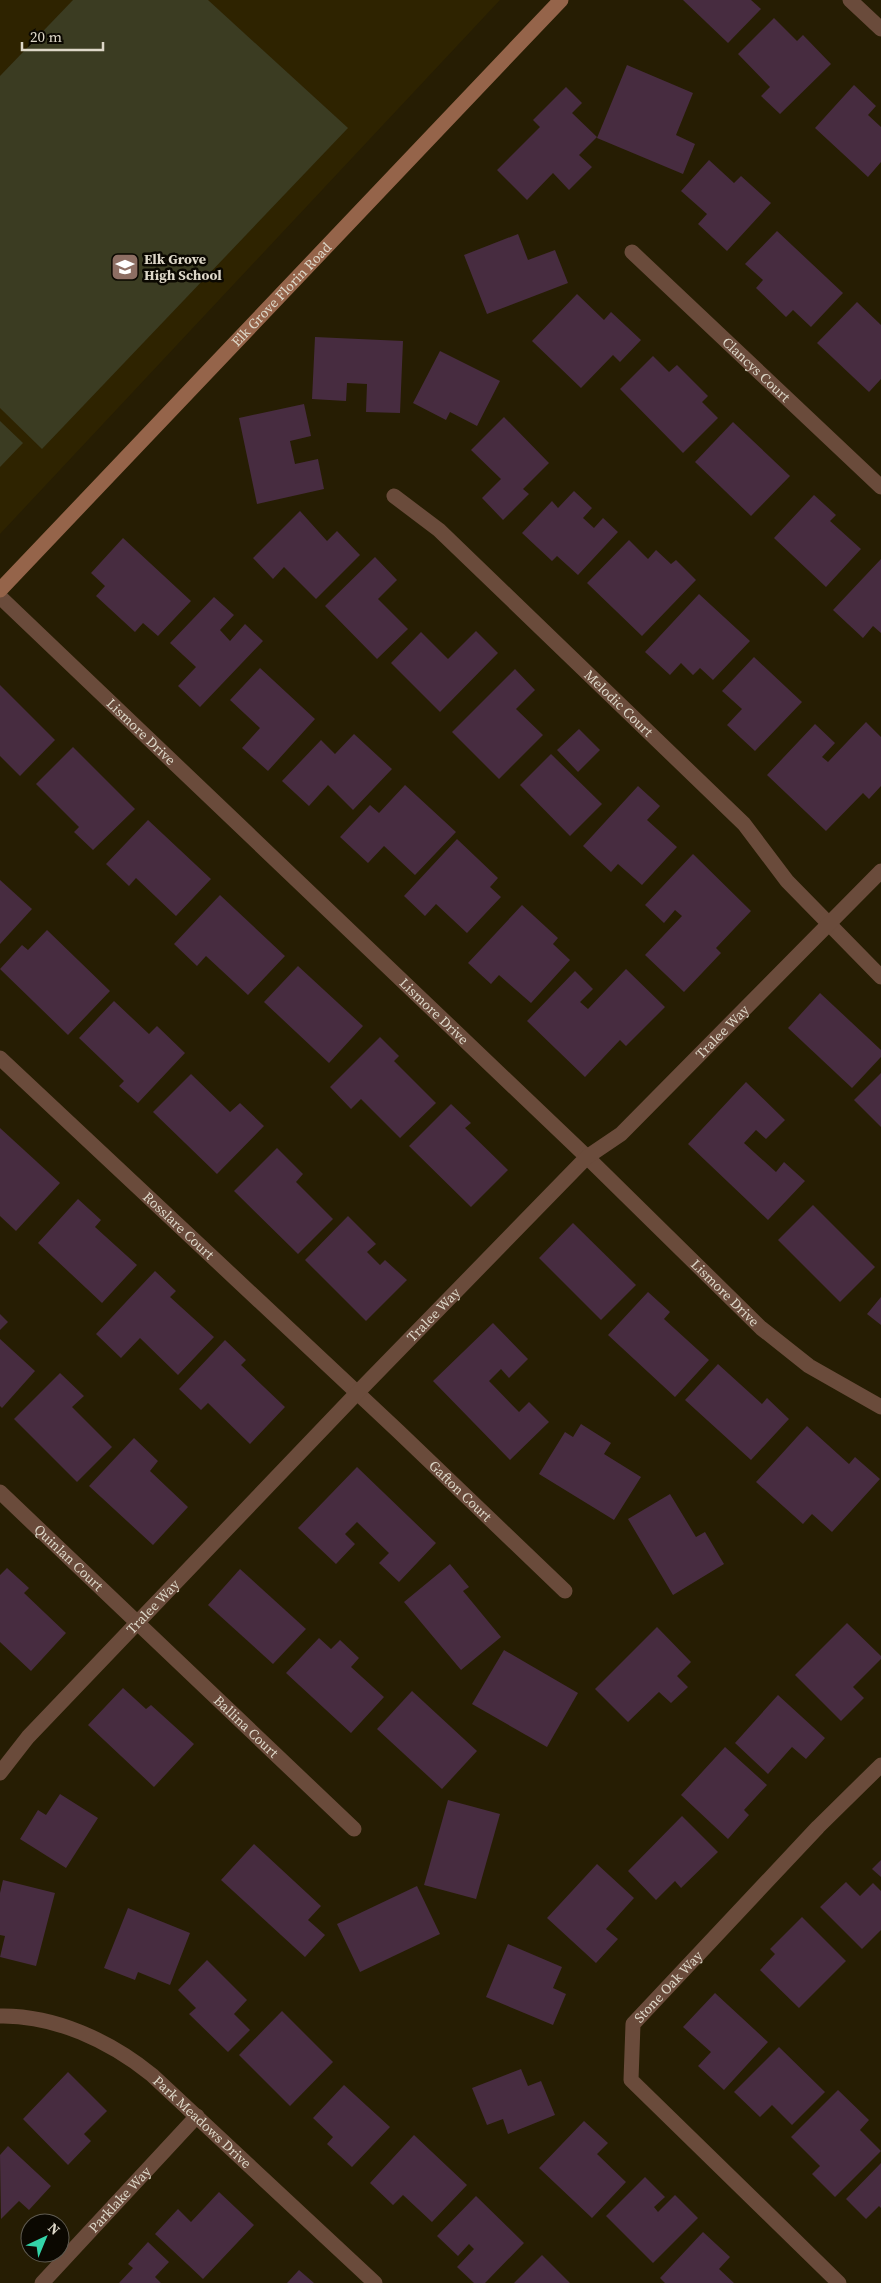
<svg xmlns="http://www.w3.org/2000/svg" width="881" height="2283" viewBox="0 0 881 2283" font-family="'Source Serif 4',serif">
<rect width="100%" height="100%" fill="#261d03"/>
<!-- built -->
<path fill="#2e2300" d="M0 0H500L0 534Z"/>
<!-- grass -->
<g fill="#3b3c22">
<path d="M73 0H208L348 128 42 449 0 408V76Z"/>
<path d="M0 421 23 443 0 467Z"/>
</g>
<!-- building -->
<g fill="#472c40">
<path d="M683 0H751L761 9 728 43Z"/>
<path d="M774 18 797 41 803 35 831 64 780 114 761 96 770 87 738 54Z"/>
<path d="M627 65 693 93 676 135 695 144 683 174 597 138Z"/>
<path d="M854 85 876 106 868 115 881 127V162L868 177 815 128Z"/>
<path d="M566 87 582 103 572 113 597 137 579 155 592 167 569 190 553 173 527 200 497 170 540 127 533 120Z"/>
<path d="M709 160 734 183 741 176 771 203 727 251 698 224 707 214 681 191Z"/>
<path d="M777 231 843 293 811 327 793 310 786 317 756 288 763 280 745 264Z"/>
<path d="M518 234 528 260 555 250 568 283 487 314 464 255Z"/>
<path d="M577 294 604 320 611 312 641 340 620 362 613 355 581 388 532 341Z"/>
<path d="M857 302 881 325V379L869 392 817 343Z"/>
<path d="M315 337 403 341 400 413 366 412 367 384 347 383 346 401 312 399Z"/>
<path d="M440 351 500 381 477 426 450 412 446 420 413 403Z"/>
<path d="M653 356 669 372 677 365 708 396 702 402 718 418 683 453 620 389Z"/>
<path d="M304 404 311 436 290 441 295 464 318 459 324 489 257 504 239 418Z"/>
<path d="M504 417 549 463 523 489 529 494 503 520 482 498 501 479 471 450Z"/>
<path d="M733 422 790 476 751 516 695 462Z"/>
<path d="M574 491 592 508 583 518 594 528 603 518 618 532 578 575 557 556 552 561 522 533 552 501 558 508Z"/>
<path d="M814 495 836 515 830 521 861 549 826 587 774 538Z"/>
<path d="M300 511 327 541 337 531 360 555 316 599 284 567 273 579 253 558Z"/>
<path d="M123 538 191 601 158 636 143 623 135 632 96 596 105 586 91 573Z"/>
<path d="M629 540 648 559 656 550 671 564 676 560 696 580 642 636 587 583Z"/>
<path d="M375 557 397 580 378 599 408 629 377 659 325 606Z"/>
<path d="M881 559V633L873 626 863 638 833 610Z"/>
<path d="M699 594 750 641 713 680 700 668 693 675 681 663 670 675 645 652Z"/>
<path d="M214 597 234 615 220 630 230 641 245 624 263 641 200 707 178 686 196 667 170 643Z"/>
<path d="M476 631 498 653 440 712 391 663 421 632 448 659Z"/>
<path d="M754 657 802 702 755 751 727 725 742 709 722 691Z"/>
<path d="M260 668 315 719 268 771 242 748 260 728 230 700Z"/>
<path d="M515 669 535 690 516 709 543 735 499 779 452 732Z"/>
<path d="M0 685 55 740 20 776 0 756Z"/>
<path d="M866 722 881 737V786L869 799 863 793 826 831 767 775 815 724 835 743 822 757 828 762Z"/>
<path d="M579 729 600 750 578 772 557 750Z"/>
<path d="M354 734 392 769 353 810 328 785 309 806 282 781 321 740 335 754Z"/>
<path d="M73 747 135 809 93 850 74 832 79 827 36 784Z"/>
<path d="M551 754 602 804 570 836 520 785Z"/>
<path d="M405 785 456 832 415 875 384 846 368 863 340 837 370 805 379 813Z"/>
<path d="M638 786 660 806 647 820 677 847 642 885 618 864 611 872 583 846Z"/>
<path d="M148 820 211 879 176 916 136 878 129 886 106 864Z"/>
<path d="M457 839 498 878 490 887 501 897 467 933 436 904 425 916 404 896Z"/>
<path d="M693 854 751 911 716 948 721 953 684 992 645 955 682 916 675 910 664 923 645 905Z"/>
<path d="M0 880 32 909 0 944Z"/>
<path d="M220 895 285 956 248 995 206 956 197 966 174 944Z"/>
<path d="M522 905 558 938 553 944 570 960 531 1003 499 975 491 984 468 963Z"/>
<path d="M47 930 110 991 68 1035 0 969 22 945 28 950Z"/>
<path d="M298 966 363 1026 329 1063 264 1002Z"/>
<path d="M626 969 665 1007 626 1046 620 1040 585 1077 527 1021 575 971 593 989 580 1002 588 1009Z"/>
<path d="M820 993 881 1050V1057L852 1088 788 1028Z"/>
<path d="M114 1001 149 1034 157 1026 185 1053 138 1103 119 1086 124 1081 79 1038Z"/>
<path d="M380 1037 399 1056 394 1061 436 1103 400 1138 361 1099 351 1109 330 1087Z"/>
<path d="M881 1073V1127L854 1100Z"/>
<path d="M191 1074 230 1112 240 1103 264 1126 217 1174 153 1112Z"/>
<path d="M746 1082 785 1120 766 1139 756 1130 744 1143 776 1172 784 1162 805 1181 768 1220 688 1144Z"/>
<path d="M451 1104 471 1123 465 1128 508 1170 471 1207 409 1146Z"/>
<path d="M0 1128 60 1183 16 1231 0 1216Z"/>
<path d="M277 1148 303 1174 296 1182 333 1219 298 1254 234 1191Z"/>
<path d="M78 1199 101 1220 95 1227 137 1265 102 1303 38 1243Z"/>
<path d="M813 1205 875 1267 840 1302 778 1240Z"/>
<path d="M348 1216 376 1244 367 1252 380 1265 385 1260 407 1280 366 1321 305 1260Z"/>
<path d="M573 1223 636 1285 601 1320 539 1258Z"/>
<path d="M155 1271 176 1291 170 1297 214 1337 178 1375 140 1338 121 1358 96 1334Z"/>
<path d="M648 1292 670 1312 664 1319 709 1360 675 1397 608 1335Z"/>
<path d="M881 1297V1325L867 1314Z"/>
<path d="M0 1314 8 1322 0 1330Z"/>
<path d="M493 1323 528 1359 509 1378 501 1369 489 1381 519 1412 529 1402 549 1422 510 1460 433 1381Z"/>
<path d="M0 1339 35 1371 2 1408 0 1406Z"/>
<path d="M225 1340 246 1360 241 1365 285 1407 250 1444 208 1403 201 1410 179 1389Z"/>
<path d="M718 1364 762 1404 767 1398 789 1419 751 1460 685 1400Z"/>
<path d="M60 1373 84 1396 72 1407 112 1447 77 1482 14 1419Z"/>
<path d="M581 1424 611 1443 604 1454 641 1477 614 1520 539 1474 565 1432 573 1437Z"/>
<path d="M807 1426 849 1464 855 1457 880 1479 832 1532 812 1514 803 1524 756 1482Z"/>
<path d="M134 1438 158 1461 150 1471 188 1507 153 1545 89 1486Z"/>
<path d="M357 1467 436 1543 399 1582 379 1563 389 1553 357 1522 345 1534 355 1544 336 1564 298 1528Z"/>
<path d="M670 1494 696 1537 705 1532 724 1564 673 1595 628 1519Z"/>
<path d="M450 1564 469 1587 463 1591 501 1637 461 1670 404 1602Z"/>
<path d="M7 1568 29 1588 24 1593 66 1633 31 1671 0 1642V1575Z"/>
<path d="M240 1569 306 1629 273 1664 208 1605Z"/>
<path d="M847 1623 881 1656V1659L853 1687 864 1698 841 1721 795 1675Z"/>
<path d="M657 1627 691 1662 677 1676 688 1687 671 1703 659 1692 628 1722 595 1689Z"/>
<path d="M319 1638 331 1649 340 1640 359 1658 351 1667 384 1697 351 1733 286 1673Z"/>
<path d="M504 1650 578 1693 547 1747 472 1704Z"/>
<path d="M123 1688 146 1709 151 1705 194 1744 154 1787 88 1725Z"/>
<path d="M412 1691 477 1751 442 1789 377 1729Z"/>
<path d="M778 1695 825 1738 806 1759 792 1747 768 1774 735 1743Z"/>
<path d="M725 1747 767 1785 744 1810 749 1815 728 1839 681 1795Z"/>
<path d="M60 1794 98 1818 66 1868 20 1839 38 1810 46 1815Z"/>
<path d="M448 1800 500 1814 476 1899 424 1885Z"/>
<path d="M682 1816 718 1852 681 1888 675 1881 656 1900 628 1871Z"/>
<path d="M254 1844 321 1906 308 1920 325 1935 305 1957 221 1880Z"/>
<path d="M881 1860V1877L872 1869Z"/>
<path d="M597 1864 634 1898 606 1929 618 1939 596 1963 547 1918Z"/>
<path d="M3 1880 55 1893 36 1966 0 1957 5 1936 0 1935V1893Z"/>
<path d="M846 1882 860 1896 873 1883 881 1891V1930L862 1949 820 1907Z"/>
<path d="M417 1886 440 1934 360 1972 337 1924Z"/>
<path d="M128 1908 190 1933 170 1985 138 1972 135 1980 104 1968Z"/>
<path d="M802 1917 846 1961 799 2008 760 1970 775 1954 770 1949Z"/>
<path d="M508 1944 562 1967 553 1988 566 1994 553 2025 486 1997Z"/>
<path d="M207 1960 247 2000 234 2014 250 2030 228 2052 189 2014 196 2008 178 1990Z"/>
<path d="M715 1993 768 2042 724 2090 698 2066 711 2052 683 2027Z"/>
<path d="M282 2011 333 2062 290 2106 239 2055Z"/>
<path d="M779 2047 825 2092 792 2125 772 2105 760 2117 734 2092Z"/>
<path d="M521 2069 528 2086 541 2081 555 2115 508 2134 503 2119 487 2125 472 2088Z"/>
<path d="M68 2072 107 2111 84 2134 91 2141 68 2165 23 2119Z"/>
<path d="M344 2085 390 2127 352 2167 327 2144 333 2137 313 2118Z"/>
<path d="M838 2090 869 2120 860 2130 881 2151 835 2197 812 2174 820 2166 791 2137Z"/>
<path d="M584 2121 608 2143 597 2154 626 2182 592 2218 539 2168Z"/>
<path d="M414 2135 467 2185 432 2222 403 2195 393 2205 370 2183Z"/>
<path d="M8 2146 51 2186 29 2210 19 2201 1 2219 0 2155Z"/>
<path d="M881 2163V2208L879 2206 866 2219 846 2199Z"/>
<path d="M645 2177 665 2197 654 2207 658 2212 675 2195 698 2218 653 2263 606 2216Z"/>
<path d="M219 2192 254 2225 203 2279 155 2234 178 2209 191 2222Z"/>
<path d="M476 2196 524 2243 485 2283H474L457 2267 474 2249 469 2244 458 2256 437 2236Z"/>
<path d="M703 2232 730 2257 719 2269 734 2283H665L660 2278Z"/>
<path d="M148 2242 169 2262 155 2277 161 2283H119L133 2268 128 2264Z"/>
<path d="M542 2255 570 2283H514Z"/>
<path d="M299 2270 314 2283H287Z"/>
</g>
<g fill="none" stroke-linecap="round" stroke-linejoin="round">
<!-- street -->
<g stroke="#6a4b3b" stroke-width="15">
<path d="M850 0 881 29"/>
<path id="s1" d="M632 252 881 487"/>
<path id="s2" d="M394 496 439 530 744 824 787 881 881 977"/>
<path id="s3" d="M0 597 587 1157 761 1328 809 1366 881 1407"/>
<path id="s4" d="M0 1058 398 1431 565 1591"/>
<path id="s5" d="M0 1492 354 1829"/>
<path id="s6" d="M0 1773 28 1737 357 1393 587 1157 621 1134 881 871"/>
<path id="s7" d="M0 2016C55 2015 110 2041 152 2075L375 2283"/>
<path id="s8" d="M42 2283 197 2116"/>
<path id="s9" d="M839 2283 631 2080 633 2024 818 1827 881 1765"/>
</g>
<!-- secondary -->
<path stroke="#95644a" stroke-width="15" id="s10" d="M0 590 561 0"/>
</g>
<!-- icons -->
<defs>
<symbol id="school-square" viewBox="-11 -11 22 22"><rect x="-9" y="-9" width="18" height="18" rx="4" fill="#8d6e63" stroke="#0b0801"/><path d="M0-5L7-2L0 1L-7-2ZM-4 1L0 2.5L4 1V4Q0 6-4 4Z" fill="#fff"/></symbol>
</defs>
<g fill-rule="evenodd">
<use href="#school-square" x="109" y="251" width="32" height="32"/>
</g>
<g text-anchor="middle" stroke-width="5" stroke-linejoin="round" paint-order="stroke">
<!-- poi labels -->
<g font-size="14" font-weight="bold" fill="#ddd7c8" stroke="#0b0801" text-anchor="start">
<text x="144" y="264">Elk Grove<tspan x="144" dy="16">High School</tspan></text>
</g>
<!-- street labels -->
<g font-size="14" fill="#ddd7c8" stroke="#0b0801">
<text dy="5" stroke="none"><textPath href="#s10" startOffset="408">Elk Grove Florin Road</textPath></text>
<text dy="5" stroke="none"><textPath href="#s1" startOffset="171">Clancys Court</textPath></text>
<text dy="5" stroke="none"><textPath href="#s2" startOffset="306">Melodic Court</textPath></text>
<text dy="5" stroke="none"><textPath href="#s3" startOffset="195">Lismore Drive</textPath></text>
<text dy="5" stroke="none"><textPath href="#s3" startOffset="600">Lismore Drive</textPath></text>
<text dy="5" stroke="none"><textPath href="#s6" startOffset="1036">Tralee Way</textPath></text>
<text dy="5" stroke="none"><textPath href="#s4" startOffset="245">Rosslare Court</textPath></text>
<text dy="5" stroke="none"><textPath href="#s3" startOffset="1005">Lismore Drive</textPath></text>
<text dy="5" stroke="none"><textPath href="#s6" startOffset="631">Tralee Way</textPath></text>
<text dy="5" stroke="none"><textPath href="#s4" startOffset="632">Gafton Court</textPath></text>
<text dy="5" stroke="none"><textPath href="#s5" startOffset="95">Quinlan Court</textPath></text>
<text dy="5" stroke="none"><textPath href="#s6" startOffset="226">Tralee Way</textPath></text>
<text dy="5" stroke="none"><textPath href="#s5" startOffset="340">Ballina Court</textPath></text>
<text dy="5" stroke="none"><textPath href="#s9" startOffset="398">Stone Oak Way</textPath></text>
<text dy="5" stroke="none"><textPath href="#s7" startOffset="235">Park Meadows Drive</textPath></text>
<text dy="5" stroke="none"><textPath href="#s8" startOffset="114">Parklake Way</textPath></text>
</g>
</g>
<!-- north arrow -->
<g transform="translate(45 2238) rotate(44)"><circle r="24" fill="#0b0801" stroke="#5f5b51"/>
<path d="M0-4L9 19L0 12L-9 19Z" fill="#33d4a8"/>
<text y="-8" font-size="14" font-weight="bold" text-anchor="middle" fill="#ddd7c8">N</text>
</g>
<!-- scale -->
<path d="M22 42v8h81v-8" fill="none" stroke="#ddd7c8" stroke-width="2.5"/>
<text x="30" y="42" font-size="15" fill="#ddd7c8" stroke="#0b0801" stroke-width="4" paint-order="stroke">20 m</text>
</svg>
